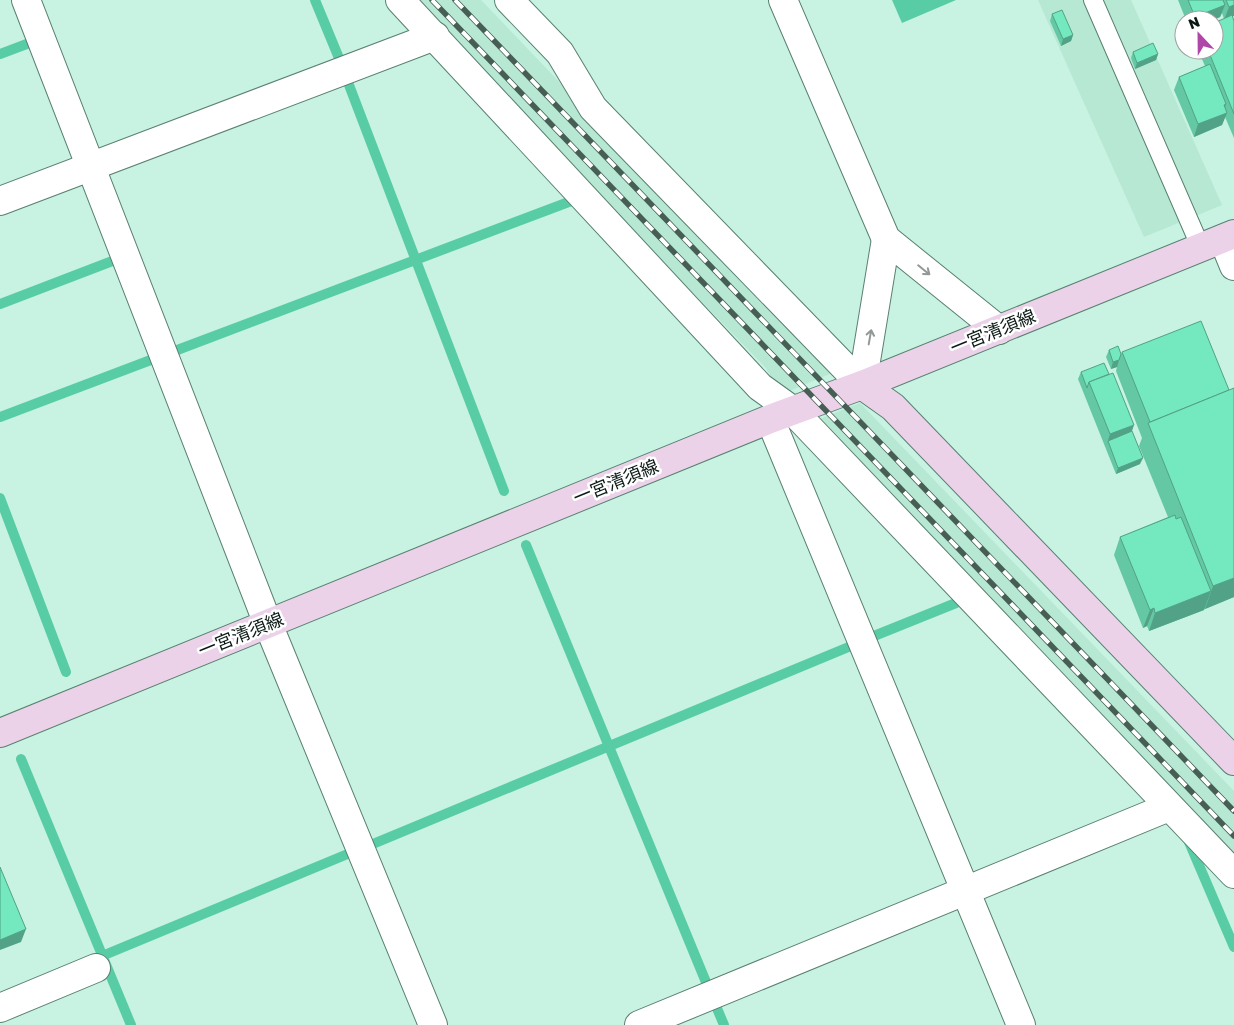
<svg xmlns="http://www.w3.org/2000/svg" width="1234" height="1025" viewBox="0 0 1234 1025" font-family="'Golos Text','Noto Sans JP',sans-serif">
<rect width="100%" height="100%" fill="#c8f2e1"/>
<!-- built -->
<g fill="#b6e8d3">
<path d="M409 0H481L829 364 832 373 787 392 775 386 766 368Z"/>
<path d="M1038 0H1131L1222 205 1144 237Z"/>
<path d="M860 403 1234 791V862L812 422Z"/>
</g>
<!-- water -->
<path fill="#58cda5" d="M892 0H956L902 23Z"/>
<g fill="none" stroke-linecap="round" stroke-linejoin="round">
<!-- stream -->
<g stroke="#58cda5" stroke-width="10">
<path d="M315 0 341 63"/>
<path d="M0 54 32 42"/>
<path d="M349 85 504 491"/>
<path d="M0 304 115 260"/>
<path d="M172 352 574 200"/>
<path d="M0 417 156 358"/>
<path d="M0 498 66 672"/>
<path d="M526 545 708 987"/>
<path d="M869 638 956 603"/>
<path d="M21 759 131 1025"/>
<path d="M1189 842 1234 947"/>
<path d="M368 846 851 646"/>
<path d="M102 956 350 853"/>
<path d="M716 1006 724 1025"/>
</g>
<defs>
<path id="lane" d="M1093 0 1201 248"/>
<g id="street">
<path d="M26 0 268 624 433 1025"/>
<path d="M400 0 760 387 792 410 1234 874"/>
<path d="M509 0 560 53 593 108 862 385"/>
<path d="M783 0 886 239 999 330"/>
<path d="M0 201 435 36"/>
<path d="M1223 239 1234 266"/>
<path d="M862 385 886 239"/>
<path d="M770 419 1021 1025"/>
<path d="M0 1008 96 968"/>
<path d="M639 1025 1169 807"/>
</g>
<g id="secondary">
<path d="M862 385 893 407 1234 761"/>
<path d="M0 733 770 419 862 385 1234 234"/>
</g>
</defs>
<!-- lane casing -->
<use href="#lane" stroke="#598070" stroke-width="20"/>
<!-- street casing -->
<use href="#street" stroke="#598070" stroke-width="30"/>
<!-- secondary casing -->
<use href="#secondary" stroke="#598070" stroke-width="30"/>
<!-- lane -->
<use href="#lane" stroke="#fff" stroke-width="18"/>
<!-- street -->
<use href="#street" stroke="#fff" stroke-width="28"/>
<!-- secondary -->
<use href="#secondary" stroke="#ebd2e9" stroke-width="28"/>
<defs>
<g id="rail">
<path d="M432 0 1234 836"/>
<path d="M455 0 1234 811"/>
</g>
</defs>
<!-- rail casing -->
<use href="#rail" stroke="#475e55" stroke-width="5.5"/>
<!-- rail -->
<use href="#rail" stroke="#fff" stroke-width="4" stroke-dasharray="11" stroke-linecap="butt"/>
</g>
<!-- wall -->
<g fill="#64c8a4">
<path d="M1178 0H1234V16H1232L1234 21V138L1225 117 1222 125 1194 137 1174 90 1179 77 1205 66 1198 50H1214L1224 19 1222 13 1220 17 1213 20H1186Z"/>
<path d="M1052 14 1073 35 1071 41 1061 46 1050 21Z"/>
<path d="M1133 52 1158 54 1156 60 1135 69 1131 58Z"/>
<path d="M1109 350 1121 354 1122 352 1234 597 1205 609V608L1204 610 1149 631 1147 626 1143 628 1114 555 1120 537 1168 517 1139 446 1142 438 1116 371 1117 367 1111 369 1106 357Z"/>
<path d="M1081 372 1132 432 1140 464 1116 474 1078 379Z"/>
</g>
<!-- shaded-wall -->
<g fill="#51a286">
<path d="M1225 5 1220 17 1213 20H1193L1195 17Z"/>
<path d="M1234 5V16L1224 20 1229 7Z"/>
<path d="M1073 35 1071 41 1061 46 1063 39Z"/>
<path d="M1158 54 1156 60 1135 69 1137 63Z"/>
<path d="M1226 104 1223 114 1227 113 1222 125 1194 137 1198 124Z"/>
<path d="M1119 360 1117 367 1111 369 1113 362Z"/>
<path d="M1134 425 1130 437 1108 441 1106 447 1110 434Z"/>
<path d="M1143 458 1140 464 1116 474 1118 468Z"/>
<path d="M1234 578V597L1205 609 1213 586Z"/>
<path d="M1211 591 1204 610 1149 631 1155 613Z"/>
<path d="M1154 608 1147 626 1143 628 1150 610Z"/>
<path d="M26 929 21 942 0 950V940Z"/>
</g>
<!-- building -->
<g fill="#74e8bf" stroke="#51a286">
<path d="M1188 0H1223L1225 5 1195 17Z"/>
<path d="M1226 0H1234V5L1229 7Z"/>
<path d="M1062 10 1073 35 1063 39 1052 14Z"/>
<path d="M1232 15 1234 21V114L1208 50H1214V23Z"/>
<path d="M1153 43 1158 54 1137 63 1133 52Z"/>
<path d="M1210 64 1226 104 1224 105 1227 113 1198 124 1179 77Z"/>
<path d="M1201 321 1229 390 1150 422 1122 352Z"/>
<path d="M1118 346 1121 354 1119 360 1113 362 1109 350Z"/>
<path d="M1104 363 1109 374 1089 382 1087 388 1081 372Z"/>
<path d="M1113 373 1134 425 1110 434 1089 382Z"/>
<path d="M1234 388V578L1213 586 1148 423Z"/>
<path d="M1132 431 1143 458 1118 468 1108 441Z"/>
<path d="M1175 515 1176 519 1181 517 1211 591 1155 613 1154 608 1150 610 1120 537Z"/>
<path d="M0 867 26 929 0 940Z"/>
</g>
<!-- one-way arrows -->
<defs><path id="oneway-shaft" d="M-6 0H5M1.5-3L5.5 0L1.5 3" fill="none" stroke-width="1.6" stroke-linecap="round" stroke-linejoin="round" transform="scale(1.25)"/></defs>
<g stroke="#919895">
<use href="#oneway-shaft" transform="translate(924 270) rotate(39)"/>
<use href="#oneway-shaft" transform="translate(870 337) rotate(-80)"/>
</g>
<g text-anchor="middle" stroke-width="5" stroke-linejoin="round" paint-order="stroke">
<!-- street labels -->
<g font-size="18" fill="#0a1914" stroke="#fff">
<text transform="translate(993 332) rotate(-22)" y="6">一宮清須線</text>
<text transform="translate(616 482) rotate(-22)" y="6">一宮清須線</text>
<text transform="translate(241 635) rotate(-22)" y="6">一宮清須線</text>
</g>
</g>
<!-- north arrow -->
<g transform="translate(1199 35) rotate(338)"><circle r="24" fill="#ffffff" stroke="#9da3a1"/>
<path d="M0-4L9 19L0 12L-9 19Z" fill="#b046a8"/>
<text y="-8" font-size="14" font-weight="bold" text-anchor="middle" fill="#0a1914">N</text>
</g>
</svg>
